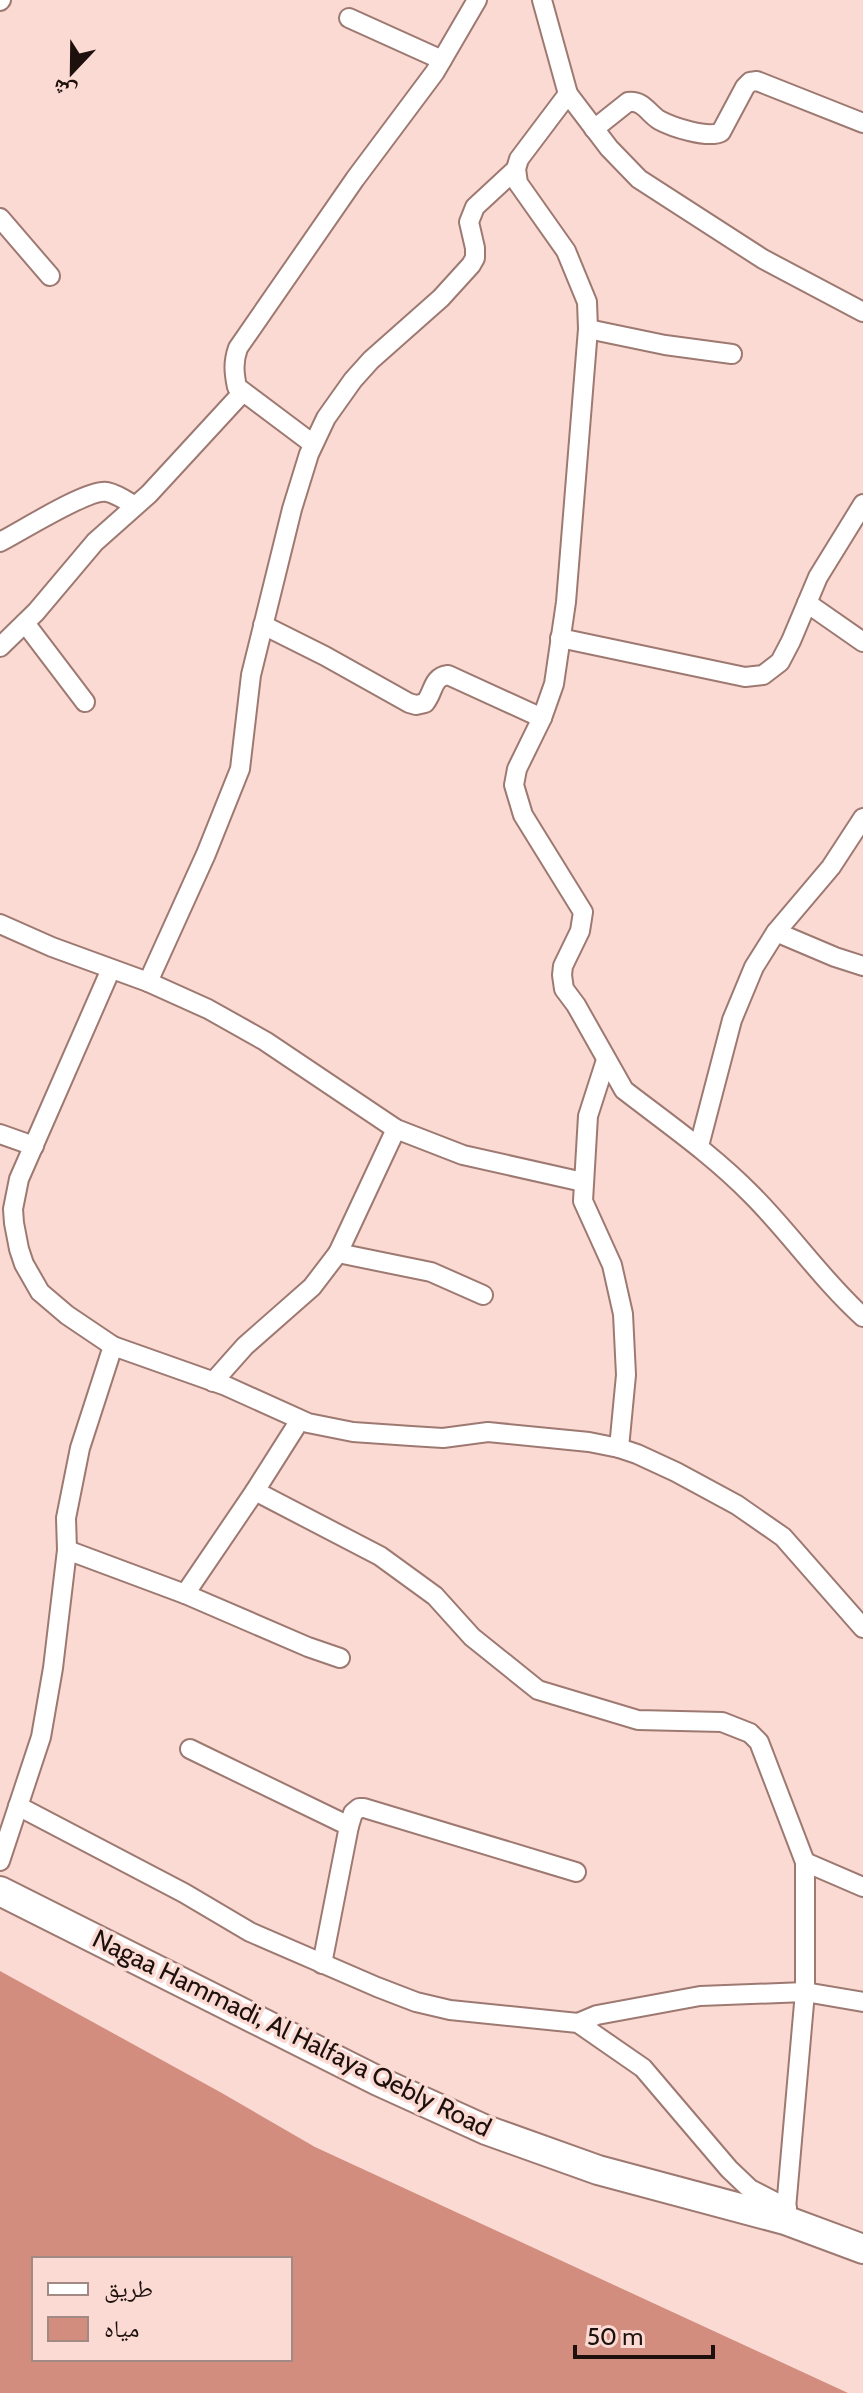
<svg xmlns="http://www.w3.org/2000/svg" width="863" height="2393" viewBox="0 0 863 2393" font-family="Cabin,'Noto Naskh Arabic',sans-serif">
<rect width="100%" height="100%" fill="#fadad3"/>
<!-- water -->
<path fill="#d28d7e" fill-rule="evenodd" d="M0 1971 220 2092 315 2147 848 2393H0ZM34 2259H290V2359H34Z"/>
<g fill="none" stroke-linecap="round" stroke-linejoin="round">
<defs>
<g id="street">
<path d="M542 0 568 94 519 159 516 169 518 183 566 251 587 302 588 329 566 602 554 684 542 718 517 769 514 785 523 815 583 912 580 931 563 966 562 975 564 989 576 1005 624 1090C668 1124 713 1155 752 1195 791 1234 822 1280 863 1317"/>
<path d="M0 1 1 0"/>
<path d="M349 18 442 60"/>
<path d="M568 94 609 148 639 179 763 259 863 312"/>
<path d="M594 129 628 102C643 100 648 113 659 120 672 127 708 139 721 132L745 87 750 82 757 81 863 123"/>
<path d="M0 218 50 276"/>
<path d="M588 329 665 345 732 354"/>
<path d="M313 444 237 387C234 373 233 362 238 348L355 179 435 72 477 0"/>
<path d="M0 542C20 532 89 488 107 492 117 494 127 501 135 506"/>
<path d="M807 603 863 642"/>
<path d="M25 623 85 702"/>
<path d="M263 625 325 656 409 703 416 705 425 703C434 692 432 677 448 675L542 718"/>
<path d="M560 638 745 677 763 675 780 662 791 641 818 577 863 504"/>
<path d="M0 647 36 612 95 542 149 494 243 392"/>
<path d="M0 924 52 947 148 982 208 1009 265 1041 396 1129 463 1155 583 1182"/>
<path d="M776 932 835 957 863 966"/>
<path d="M111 969 19 1179 13 1209 14 1223 19 1249 24 1264 40 1292 67 1315 113 1346 226 1386 308 1423 353 1432 411 1436 443 1438 488 1432 589 1442 619 1448 637 1454 676 1472 737 1505 783 1537 863 1628"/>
<path d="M148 982 206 854 240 769 251 675 292 509 309 454 326 418 353 380 371 360 441 298 471 265 475 258V248L469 222 475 207 516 169"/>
<path d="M606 1060 588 1116 583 1201 612 1265 623 1314 626 1375 619 1448"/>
<path d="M0 1134 34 1146"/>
<path d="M699 1146 732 1020 754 967 776 932 831 867 863 818"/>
<path d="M338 1253 431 1272 483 1295"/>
<path d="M213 1382 245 1346 312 1287 338 1253 396 1129"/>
<path d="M300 1420 255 1491 380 1556 435 1596 472 1637 538 1690 638 1720 722 1722 750 1733 759 1742 805 1862V1992L785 2220"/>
<path d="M67 1550 185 1594 255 1491"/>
<path d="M185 1594 308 1647 340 1658"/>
<path d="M190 1749 349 1826 322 1964"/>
<path d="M18 1806 184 1893 250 1932 377 1987 416 2002 450 2010 578 2023 643 2068 729 2169 750 2189 787 2208"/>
<path d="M349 1826 353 1813 359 1808H364L576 1872"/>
<path d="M0 1861 41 1737 53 1668 67 1550 66 1518 80 1448 113 1346"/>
<path d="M805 1862 863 1887"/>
<path d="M578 2023 597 2015 700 1996 805 1992 863 2002"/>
</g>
<path id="primary" d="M0 1891 378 2081 486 2130 598 2170 785 2220 863 2249"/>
</defs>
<!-- street casing -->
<use href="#street" stroke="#9d7971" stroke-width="22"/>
<!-- primary casing -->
<use href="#primary" stroke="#9d7971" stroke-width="32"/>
<!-- street -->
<use href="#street" stroke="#fff" stroke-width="18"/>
<!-- primary -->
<use href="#primary" stroke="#fff" stroke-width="28"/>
</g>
<g text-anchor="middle" stroke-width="7" stroke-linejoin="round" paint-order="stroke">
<!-- street labels -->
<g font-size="26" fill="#1d100d" stroke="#fadad3">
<text transform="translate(292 2033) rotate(26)" y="9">Nagaa Hammadi, Al Halfaya Qebly Road</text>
</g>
</g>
<!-- legend -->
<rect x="32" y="2257" width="260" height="104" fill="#fadad3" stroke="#a28984" stroke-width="2"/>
<rect x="48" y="2283" width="40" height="12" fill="#ffffff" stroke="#a28984" stroke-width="2"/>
<text x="104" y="2297" font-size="24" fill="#1d100d">طريق</text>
<rect x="48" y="2317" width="40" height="24" fill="#d28d7e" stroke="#a28984" stroke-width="2"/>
<text x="104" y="2337" font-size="24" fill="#1d100d">مياه</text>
<!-- north arrow -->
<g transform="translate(72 72) rotate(202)" stroke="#fadad3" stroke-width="6" paint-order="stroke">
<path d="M0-6L14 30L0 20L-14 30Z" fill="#1d100d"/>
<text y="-12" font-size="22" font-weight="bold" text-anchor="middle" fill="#1d100d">ش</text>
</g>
<!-- scale -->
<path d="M575 2345v12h138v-12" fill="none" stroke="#1d100d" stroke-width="4"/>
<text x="587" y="2345" font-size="24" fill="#1d100d" stroke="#fadad3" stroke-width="6" paint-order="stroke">50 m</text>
</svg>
